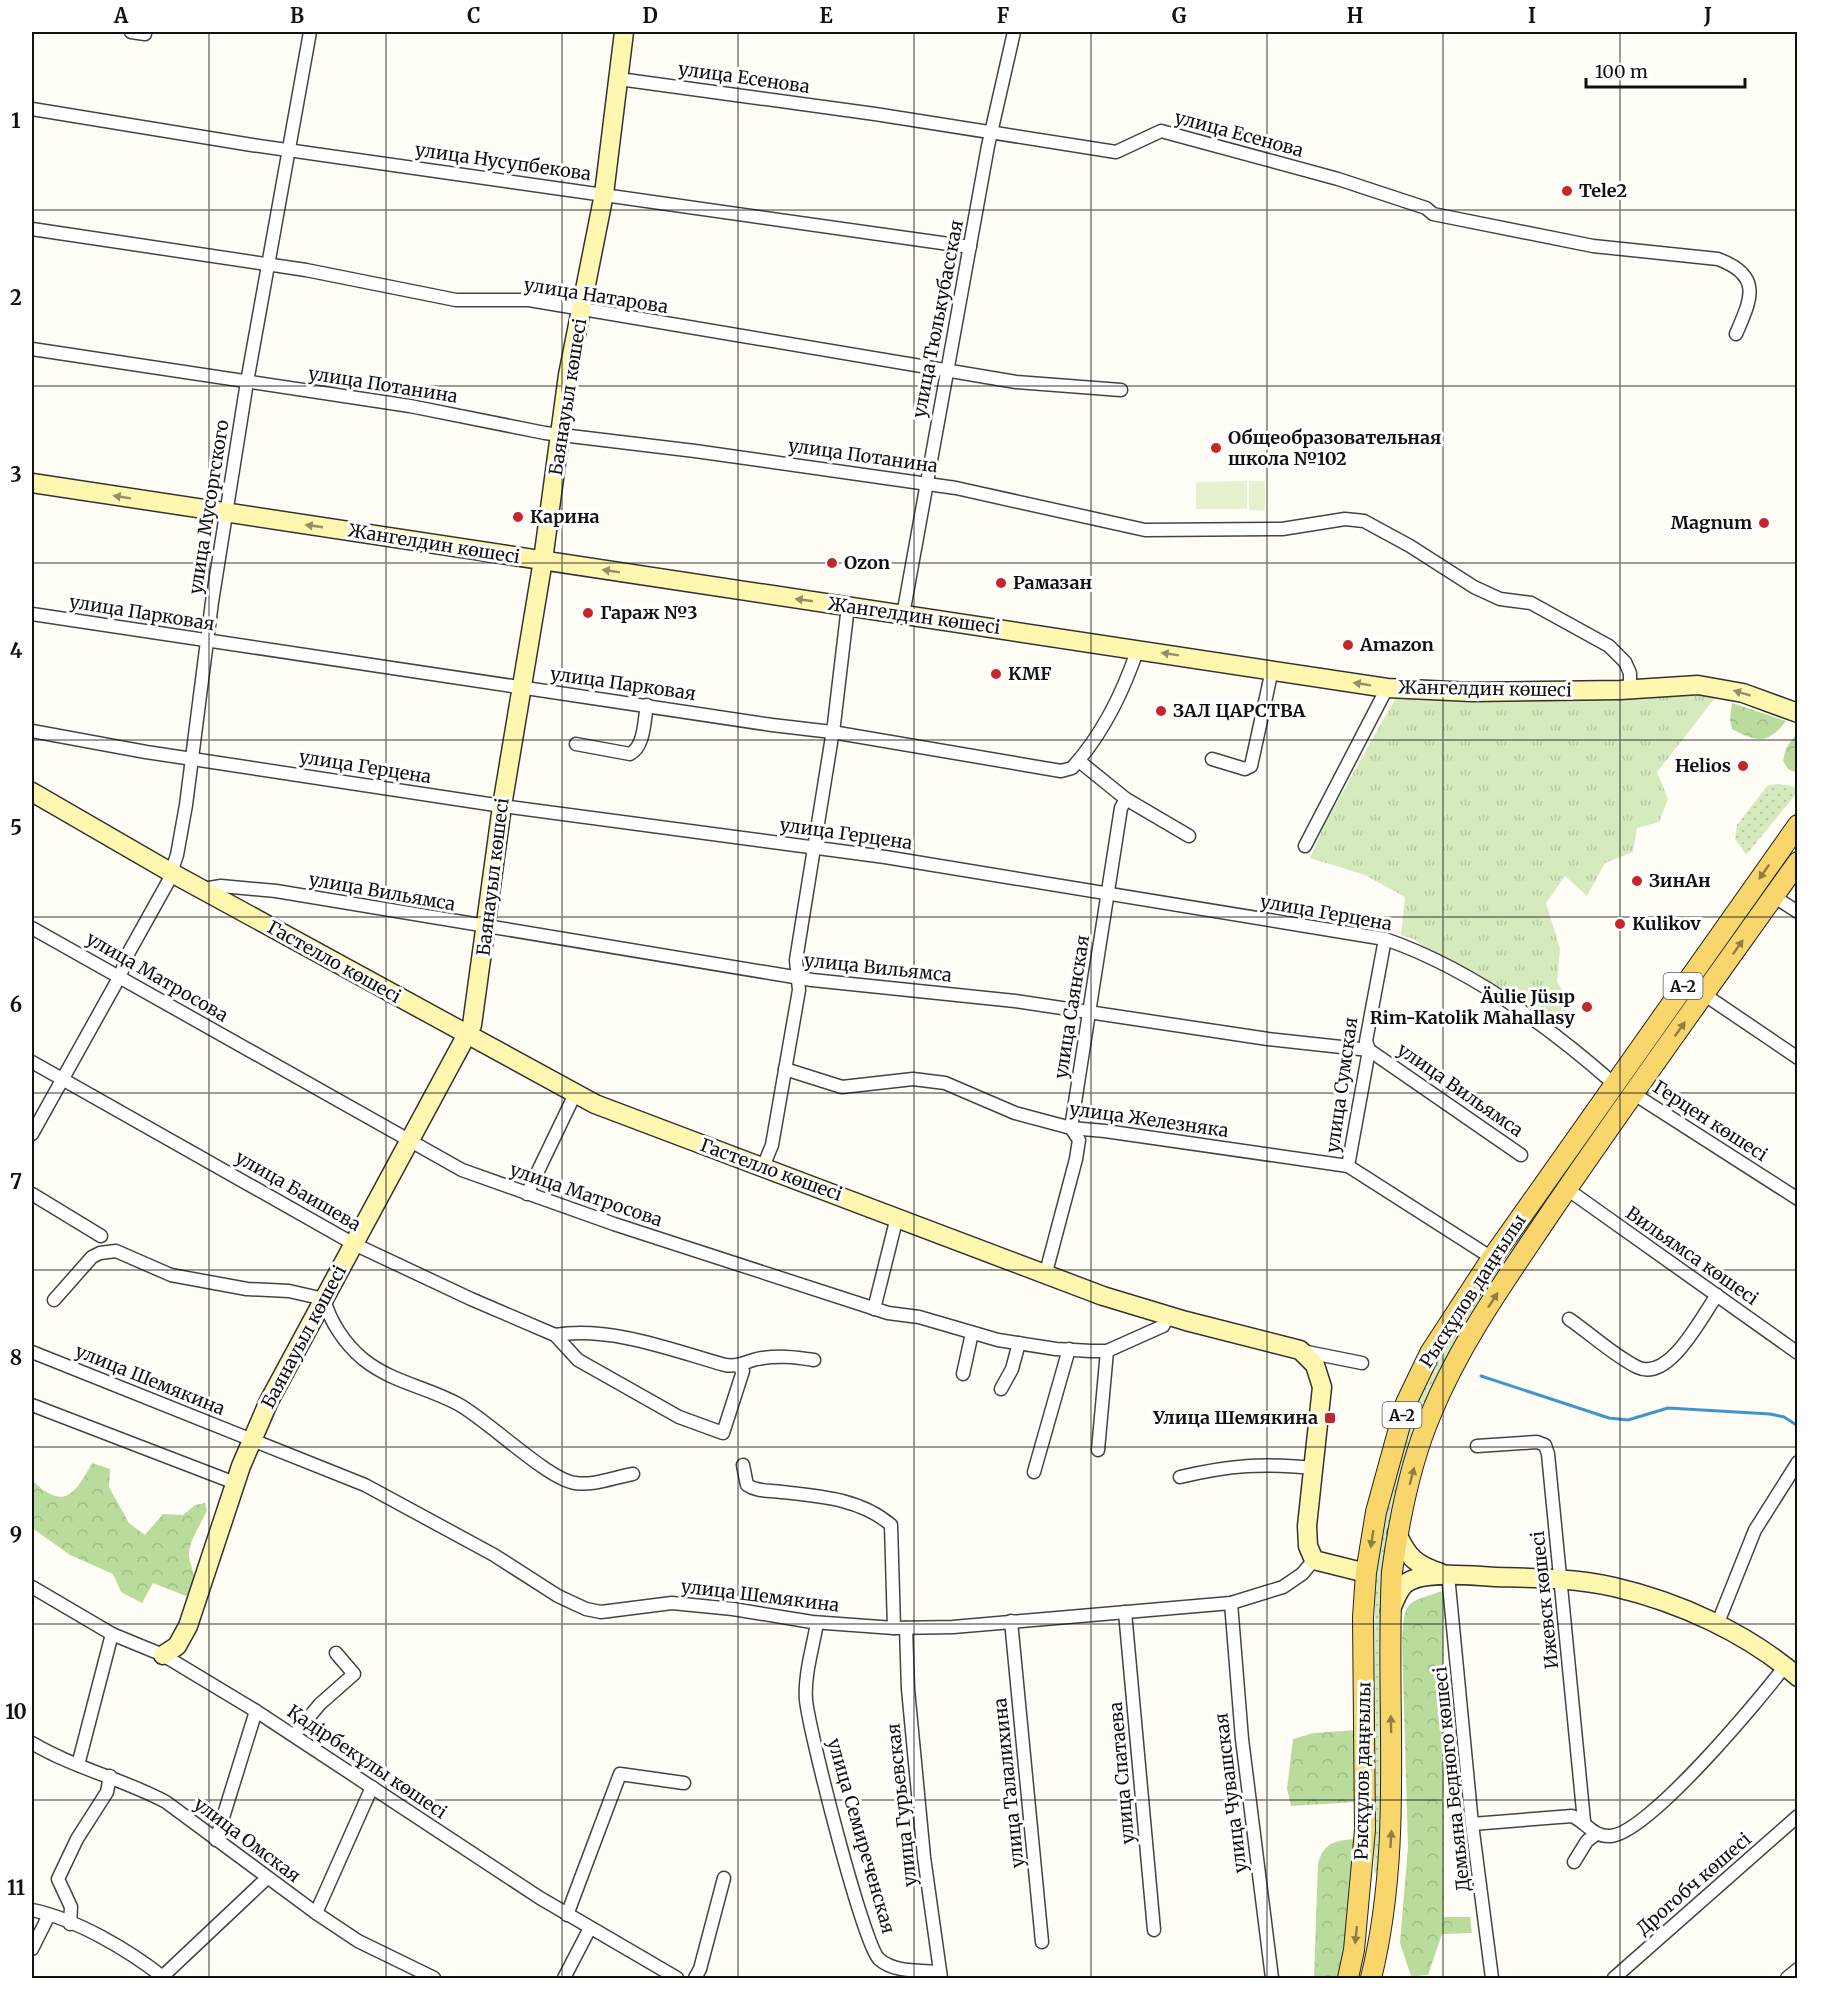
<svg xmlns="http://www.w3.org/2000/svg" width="1829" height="2010" viewBox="0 0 1829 2010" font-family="Merriweather,serif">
<defs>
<pattern id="grass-dots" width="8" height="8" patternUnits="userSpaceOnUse" patternTransform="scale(1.5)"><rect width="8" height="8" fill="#d5ebbd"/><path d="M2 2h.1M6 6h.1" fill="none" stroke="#b6c8a1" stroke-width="1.8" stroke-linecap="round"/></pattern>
<pattern id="forest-crowns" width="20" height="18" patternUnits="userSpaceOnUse" patternTransform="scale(1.5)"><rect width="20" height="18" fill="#b9dc9c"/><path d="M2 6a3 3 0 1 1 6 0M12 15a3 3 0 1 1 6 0" fill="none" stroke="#9ebc85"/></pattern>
<pattern id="park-tufts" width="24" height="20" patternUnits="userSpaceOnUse" patternTransform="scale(1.5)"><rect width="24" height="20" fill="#d5ebbd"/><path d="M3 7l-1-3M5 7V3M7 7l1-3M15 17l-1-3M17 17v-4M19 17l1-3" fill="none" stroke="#b6c8a1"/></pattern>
</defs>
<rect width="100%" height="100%" fill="#fffdf5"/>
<!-- grass -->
<g fill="url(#grass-dots)">
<path d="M1778 784 1797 787V793L1746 855 1735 839 1737 825 1768 785Z"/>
<path d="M1496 1266 1499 1272 1417 1424 1396 1491 1385 1560 1382 1830 1379 1879 1374 1871 1375 1597C1378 1538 1387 1477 1409 1422 1429 1371 1467 1314 1496 1266Z"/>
</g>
<!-- forest -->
<g fill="url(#forest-crowns)">
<path d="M1732 703 1786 721C1768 744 1758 743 1732 729L1730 719Z"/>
<path d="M1797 733V773L1788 769 1783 761 1786 748Z"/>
<path d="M92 1463 110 1469 109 1487 129 1523 145 1535 163 1514 183 1515 195 1505 205 1503 207 1510C202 1523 188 1542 189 1556 190 1564 195 1576 196 1585L186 1596 153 1583 142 1603 121 1592 113 1574 70 1555 32 1528V1480C62 1510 74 1497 92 1463Z"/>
<path d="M1443 1591 1444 1917H1470L1472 1933 1442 1934 1428 1975 1411 1976 1400 1943 1408 1847 1402 1642C1405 1601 1404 1603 1443 1591Z"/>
<path d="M1357 1730 1356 1802 1291 1806 1287 1789 1293 1739 1314 1733Z"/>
<path d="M1357 1839 1343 1978H1314L1318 1864C1323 1842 1337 1840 1357 1839Z"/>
</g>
<!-- park -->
<path fill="url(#park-tufts)" d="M1692 691 1715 698 1657 772 1668 799 1659 822 1637 828 1633 852 1605 863 1587 896 1565 876 1546 903 1560 949 1557 982 1570 1001 1566 1014 1545 1023 1508 992 1471 976 1452 961 1435 955 1414 939 1401 935 1405 897 1365 875 1310 858 1326 822 1396 697Z"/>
<!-- pitch -->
<g fill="#e6f2cf">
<path d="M1247 481V509H1196V482Z"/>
<path d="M1249 481H1265V511L1249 510Z"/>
</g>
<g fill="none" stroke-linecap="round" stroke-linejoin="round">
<!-- stream -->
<path stroke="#3f96cf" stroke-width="3" d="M1481 1376 1609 1418 1628 1420 1668 1408 1770 1414 1784 1417 1798 1426"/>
<defs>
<g id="street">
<path d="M131 32 145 34"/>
<path d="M619 79 875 114 1116 152 1161 131 1338 179 1426 208 1433 214 1593 246 1718 259C1763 276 1751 299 1736 334"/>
<path d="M32 109 252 145 970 247"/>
<path d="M32 229 306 270 456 300H529L1016 382 1121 390"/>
<path d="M32 349 410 406 545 433 695 451 956 488 1145 530 1282 529 1345 519 1364 521 1410 546 1474 587 1500 599 1531 603 1609 646 1625 662 1630 673V689"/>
<path d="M32 614 772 725 832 732 1061 771 1072 768C1102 735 1124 690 1138 648"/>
<path d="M903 615 988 146 1014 32"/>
<path d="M32 731 146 752 502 806 885 857 1385 939C1469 968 1546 1024 1613 1083"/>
<path d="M576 744 630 754C645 746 644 720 647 705"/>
<path d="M1212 759 1245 769 1251 766 1272 670"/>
<path d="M1126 799 1189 836"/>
<path d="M1305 846 1387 688"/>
<path d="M203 889 221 886 276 891 812 980 1015 1001 1268 1039 1369 1050 1521 1155"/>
<path d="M1773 896 1798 912"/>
<path d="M32 928 462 1170 614 1224 888 1313 919 1317 998 1340 1056 1349 1091 1351H1107L1163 1326 1168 1317"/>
<path d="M1705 995 1798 1058"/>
<path d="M32 1062 354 1244 471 1299 555 1335 578 1360 679 1417 723 1433 743 1371 739 1367"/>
<path d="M785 1069 842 1087 913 1079 945 1083 1015 1113 1071 1128 1105 1131 1348 1166 1492 1258"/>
<path d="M1634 1094 1798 1199"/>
<path d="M32 1134 120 976 129 952 168 882 177 855 186 805 212 602 247 382 310 32"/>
<path d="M1348 1166 1366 1067 1369 1050 1366 1041 1385 939"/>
<path d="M763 1167 772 1145 799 990 796 960 834 724 848 606"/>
<path d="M1567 1189 1798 1353"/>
<path d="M32 1194 101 1236"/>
<path d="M527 1194 575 1094"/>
<path d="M1045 1276 1076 1159 1079 1140 1071 1128 1121 808 1126 799 1079 761"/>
<path d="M54 1300 92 1257 100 1253 116 1251 171 1275 247 1289 289 1291 324 1299C330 1322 345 1344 363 1359 391 1382 427 1387 458 1404 489 1421 547 1479 575 1483 594 1486 615 1477 633 1474"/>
<path d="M874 1309 897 1217"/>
<path d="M1569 1319C1591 1334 1613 1355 1637 1367 1669 1383 1702 1316 1717 1295"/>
<path d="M555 1335C611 1326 672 1350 725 1365 739 1367 745 1362 757 1359 777 1355 795 1357 814 1360"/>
<path d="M1302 1351 1362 1363"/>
<path d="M32 1352 365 1485 494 1555 558 1596 586 1609 601 1612 672 1603 733 1609 812 1622 894 1628 953 1627 1231 1603 1283 1587 1302 1574 1314 1560"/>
<path d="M963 1374 972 1333"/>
<path d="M1001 1389 1012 1369 1019 1343"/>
<path d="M32 1405 235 1483"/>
<path d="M1477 1446 1537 1442 1545 1445 1548 1454 1584 1821"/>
<path d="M1098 1450 1107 1351"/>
<path d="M743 1465 747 1485C758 1492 769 1490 782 1492 820 1496 861 1499 891 1525L894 1628"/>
<path d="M1034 1472 1069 1349"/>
<path d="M1180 1477C1231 1465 1262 1463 1314 1468"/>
<path d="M1448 1575 1472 1824 1492 1978"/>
<path d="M32 1587 112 1634 163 1655 256 1711 540 1898 677 1978"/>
<path d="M1231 1603 1242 1739 1272 1978"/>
<path d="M1125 1612 1154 1930"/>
<path d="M1011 1621 1042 1942"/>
<path d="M817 1623C813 1647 804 1675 806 1700 809 1731 863 1944 879 1959 894 1973 921 1970 940 1972"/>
<path d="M1717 1625 1755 1530 1798 1462"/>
<path d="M906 1628 908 1689 924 1857 941 1978"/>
<path d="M294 1735 320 1704 354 1674 336 1653"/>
<path d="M32 1743C74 1768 123 1779 166 1802L316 1913 358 1941 434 1978"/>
<path d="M78 1765 112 1634"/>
<path d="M1472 1824 1572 1816C1586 1822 1593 1837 1610 1836 1647 1835 1760 1699 1785 1666"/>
<path d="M216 1840 256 1711"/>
<path d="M1574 1862 1587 1841 1596 1834"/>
<path d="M32 1910C76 1919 129 1950 164 1978"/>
<path d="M316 1913 372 1787"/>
<path d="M567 1915 620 1774 684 1783"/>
<path d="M70 1924 71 1907 58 1879 77 1839 107 1792 110 1776"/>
<path d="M32 1949 49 1915"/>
<path d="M162 1977 267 1878"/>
<path d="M564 1978 590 1928"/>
<path d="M695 1978 700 1969 724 1878"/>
<path d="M1614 1978 1798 1816"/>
<path d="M1787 1978 1798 1969"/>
</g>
<g id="secondary">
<path d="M32 483 1387 688 1472 692 1620 690 1698 685 1743 693 1798 713"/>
<path d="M32 792 172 873 595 1104 1103 1296 1186 1321 1300 1350 1315 1365 1322 1387 1307 1526 1308 1546 1314 1560 1366 1573"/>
<path d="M1397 1533C1407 1557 1416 1565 1441 1573"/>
<path d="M1390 1611C1394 1603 1397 1593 1403 1586 1417 1569 1474 1576 1496 1577 1535 1578 1576 1578 1614 1587 1679 1602 1747 1633 1798 1677"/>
<path d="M163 1655 177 1646 188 1626 241 1466 269 1401 472 1025 502 806 543 560 568 375 604 194 624 32"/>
</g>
<g id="primary">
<path d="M1348 1978 1354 1950 1365 1830 1363 1617 1366 1573 1376 1512 1406 1403 1430 1353 1492 1258 1798 825"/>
<path d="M1371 1978C1404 1845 1385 1708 1392 1572 1399 1520 1410 1463 1431 1414 1460 1343 1506 1279 1549 1215 1630 1096 1714 980 1798 862"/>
</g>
</defs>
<!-- street casing -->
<use href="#street" stroke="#444" stroke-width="15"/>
<!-- secondary casing -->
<use href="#secondary" stroke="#333" stroke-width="21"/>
<!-- primary casing -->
<use href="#primary" stroke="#222" stroke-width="22"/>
<!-- street -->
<use href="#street" stroke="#fff" stroke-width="12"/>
<!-- secondary -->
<use href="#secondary" stroke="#fff6b0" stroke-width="18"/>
<!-- primary -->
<use href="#primary" stroke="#f9d66b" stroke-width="20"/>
</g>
<!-- one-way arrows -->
<defs><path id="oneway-solid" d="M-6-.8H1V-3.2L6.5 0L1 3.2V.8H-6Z" transform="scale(1.5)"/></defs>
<g fill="#948f68">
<use href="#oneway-solid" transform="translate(122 497) rotate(-171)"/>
<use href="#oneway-solid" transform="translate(314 526) rotate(-172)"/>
<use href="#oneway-solid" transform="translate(611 571) rotate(-171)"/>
<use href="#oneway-solid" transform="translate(804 600) rotate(-172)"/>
<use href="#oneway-solid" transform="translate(1170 654) rotate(-171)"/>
<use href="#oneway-solid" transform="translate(1362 684) rotate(-171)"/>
<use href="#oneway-solid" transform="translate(1742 693) rotate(-164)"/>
</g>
<g fill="#917d42">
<use href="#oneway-solid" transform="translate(1764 872) rotate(125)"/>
<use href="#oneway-solid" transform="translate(1738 947) rotate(-55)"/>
<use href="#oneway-solid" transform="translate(1680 1029) rotate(-54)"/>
<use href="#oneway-solid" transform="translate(1493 1300) rotate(-57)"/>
<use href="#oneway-solid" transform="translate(1412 1476) rotate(-75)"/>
<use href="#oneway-solid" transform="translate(1372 1539) rotate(99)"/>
<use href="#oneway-solid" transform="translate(1391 1724) rotate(-91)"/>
<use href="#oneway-solid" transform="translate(1391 1839) rotate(-86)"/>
<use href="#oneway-solid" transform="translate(1356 1935) rotate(96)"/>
</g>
<!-- grid -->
<path fill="none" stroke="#111" stroke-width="1.5" stroke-opacity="0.55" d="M209 32V1978M386 32V1978M562 32V1978M738 32V1978M914 32V1978M1091 32V1978M1267 32V1978M1443 32V1978M1620 32V1978M32 210H1798M32 386H1798M32 563H1798M32 740H1798M32 917H1798M32 1093H1798M32 1270H1798M32 1447H1798M32 1624H1798M32 1800H1798"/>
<!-- markers -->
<g fill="#c4262e" stroke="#fff" stroke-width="2">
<circle cx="1567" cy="191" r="6"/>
<circle cx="1216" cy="448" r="6"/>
<circle cx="518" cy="517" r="6"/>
<circle cx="1764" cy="523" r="6"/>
<circle cx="832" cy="563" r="6"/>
<circle cx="1001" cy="583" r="6"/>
<circle cx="588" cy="613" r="6"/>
<circle cx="1348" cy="645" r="6"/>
<circle cx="996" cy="674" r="6"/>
<circle cx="1161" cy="711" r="6"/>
<circle cx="1743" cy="766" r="6"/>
<circle cx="1637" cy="881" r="6"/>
<circle cx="1620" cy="924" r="6"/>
<circle cx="1587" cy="1007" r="6"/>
<rect x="1324" y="1412" width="12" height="12" rx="3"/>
</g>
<g text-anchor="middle" stroke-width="6" stroke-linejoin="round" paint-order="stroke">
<!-- shield labels -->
<g fill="#fff" stroke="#585858" stroke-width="1.5">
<rect x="1663.5" y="973" width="39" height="26" rx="4.5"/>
<rect x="1382.5" y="1402" width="39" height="26" rx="4.5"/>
</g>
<g font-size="16" font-weight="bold" fill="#111">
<text x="1683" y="992">A-2</text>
<text x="1402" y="1421">A-2</text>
</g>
<!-- street labels -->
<g font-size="18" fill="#111" stroke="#fff">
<text transform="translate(744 78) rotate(8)" y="6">улица Есенова</text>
<text transform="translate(1239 134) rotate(15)" y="6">улица Есенова</text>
<text transform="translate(503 162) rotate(8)" y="6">улица Нусупбекова</text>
<text transform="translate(596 296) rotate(9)" y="6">улица Натарова</text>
<text transform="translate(938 319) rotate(-79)" y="6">улица Тюлькубасская</text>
<text transform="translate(383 385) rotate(9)" y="6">улица Потанина</text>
<text transform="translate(568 397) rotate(-81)" y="6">Баянауыл көшесі</text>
<text transform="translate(863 456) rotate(8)" y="6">улица Потанина</text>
<text transform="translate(209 507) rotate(-81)" y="6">улица Мусоргского</text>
<text transform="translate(434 544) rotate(9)" y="6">Жангелдин көшесі</text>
<text transform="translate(142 613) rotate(9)" y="6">улица Парковая</text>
<text transform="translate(914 616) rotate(8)" y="6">Жангелдин көшесі</text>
<text transform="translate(623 684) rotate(8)" y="6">улица Парковая</text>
<text transform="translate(1485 689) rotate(1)" y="6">Жангелдин көшесі</text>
<text transform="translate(365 767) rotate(9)" y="6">улица Герцена</text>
<text transform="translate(846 834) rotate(8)" y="6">улица Герцена</text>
<text transform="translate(493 877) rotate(-83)" y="6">Баянауыл көшесі</text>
<text transform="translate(382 892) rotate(10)" y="6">улица Вильямса</text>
<text transform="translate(1326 913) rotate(10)" y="6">улица Герцена</text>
<text transform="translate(334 962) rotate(29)" y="6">Гастелло көшесі</text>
<text transform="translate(878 968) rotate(6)" y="6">улица Вильямса</text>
<text transform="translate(157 977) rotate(30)" y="6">улица Матросова</text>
<text transform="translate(1072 1007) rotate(-81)" y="6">улица Саянская</text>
<text transform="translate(1342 1085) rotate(-82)" y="6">улица Сумская</text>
<text transform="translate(1460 1090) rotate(35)" y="6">улица Вильямса</text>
<text transform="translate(1149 1120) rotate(8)" y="6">улица Железняка</text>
<text transform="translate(1710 1121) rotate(33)" y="6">Герцен көшесі</text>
<text transform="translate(771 1170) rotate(20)" y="6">Гастелло көшесі</text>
<text transform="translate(298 1191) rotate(30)" y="6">улица Баишева</text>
<text transform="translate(586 1195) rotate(19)" y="6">улица Матросова</text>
<text transform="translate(1692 1256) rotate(35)" y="6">Вильямса көшесі</text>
<text transform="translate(1473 1291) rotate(-57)" y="6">Рысқұлов даңғылы</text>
<text transform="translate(304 1337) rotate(-62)" y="6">Баянауыл көшесі</text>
<text transform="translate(150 1380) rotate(22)" y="6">улица Шемякина</text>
<text transform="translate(760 1596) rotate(7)" y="6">улица Шемякина</text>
<text transform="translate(1545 1600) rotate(-96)" y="6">Ижевск көшесі</text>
<text transform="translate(367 1762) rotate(34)" y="6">Қадірбекұлы көшесі</text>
<text transform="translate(1363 1771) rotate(-89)" y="6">Рысқұлов даңғылы</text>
<text transform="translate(1122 1773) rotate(-95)" y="6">улица Спатаева</text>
<text transform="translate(1452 1779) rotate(-96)" y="6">Демьяна Бедного көшесі</text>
<text transform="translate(1009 1783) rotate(-96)" y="6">улица Талалихина</text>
<text transform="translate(1231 1793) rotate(-97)" y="6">улица Чувашская</text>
<text transform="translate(902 1805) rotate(-96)" y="6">улица Гурьевская</text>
<text transform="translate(861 1836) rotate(74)" y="6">улица Семиреченская</text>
<text transform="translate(247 1840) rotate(37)" y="6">улица Омская</text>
<text transform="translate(1694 1884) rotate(-41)" y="6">Дрогобч көшесі</text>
</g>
<!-- poi labels -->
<g font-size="18" font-weight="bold" fill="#111" stroke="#fff" text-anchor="start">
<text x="1579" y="197">Tele2</text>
<text x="1228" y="444">Общеобразовательная<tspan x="1228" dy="21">школа №102</tspan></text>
<text x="530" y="523">Карина</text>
<text x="1752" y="529" text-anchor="end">Magnum</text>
<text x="844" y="569">Ozon</text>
<text x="1013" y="589">Рамазан</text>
<text x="600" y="619">Гараж №3</text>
<text x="1360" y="651">Amazon</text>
<text x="1008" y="680">KMF</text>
<text x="1173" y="717">ЗАЛ ЦАРСТВА</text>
<text x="1731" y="772" text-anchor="end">Helios</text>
<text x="1649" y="887">ЗинАн</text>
<text x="1632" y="930">Kulikov</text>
<text x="1575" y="1003" text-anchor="end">Äulie Jüsıp<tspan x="1575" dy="21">Rim-Katolik Mahallasy</tspan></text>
<text x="1318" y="1424" text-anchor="end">Улица Шемякина</text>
</g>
</g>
<!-- border -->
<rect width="1829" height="2010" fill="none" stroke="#ffffff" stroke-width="66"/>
<!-- scale -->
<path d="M1586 78v9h159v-9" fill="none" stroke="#111111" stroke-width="3"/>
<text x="1595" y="78" font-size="18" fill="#111111" stroke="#ffffff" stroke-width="4.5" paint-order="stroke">100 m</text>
<rect x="33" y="33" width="1763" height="1944" fill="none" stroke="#111" stroke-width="2"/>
<g font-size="20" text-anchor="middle" font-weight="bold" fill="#111">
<text x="121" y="23">A</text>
<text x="297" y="23">B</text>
<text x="474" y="23">C</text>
<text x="650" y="23">D</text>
<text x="826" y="23">E</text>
<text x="1003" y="23">F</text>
<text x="1179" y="23">G</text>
<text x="1355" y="23">H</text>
<text x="1532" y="23">I</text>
<text x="1708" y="23">J</text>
<text x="16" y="128">1</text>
<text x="16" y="305">2</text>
<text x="16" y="482">3</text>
<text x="16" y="658">4</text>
<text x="16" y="835">5</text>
<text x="16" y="1012">6</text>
<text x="16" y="1189">7</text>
<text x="16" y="1365">8</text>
<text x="16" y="1542">9</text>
<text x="16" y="1719">10</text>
<text x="16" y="1895">11</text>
</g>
</svg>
